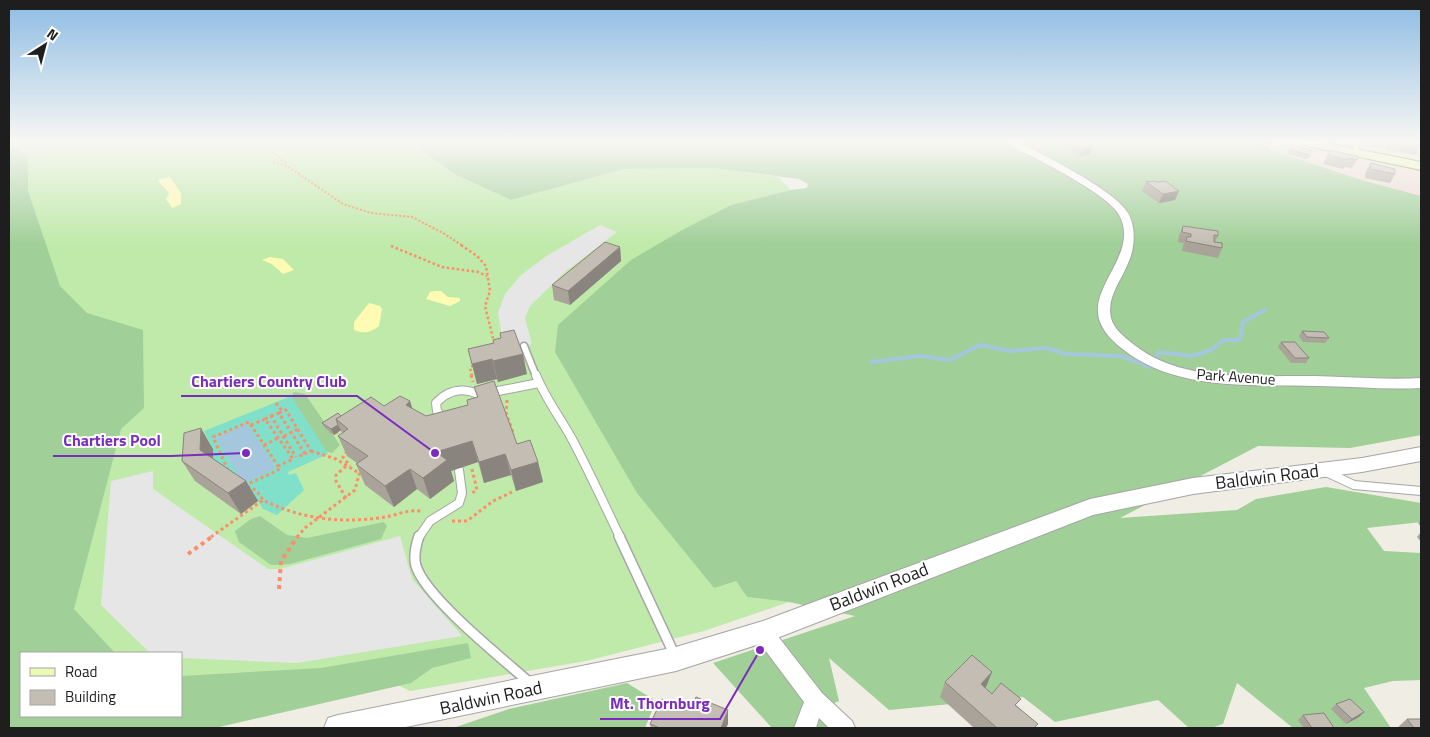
<svg xmlns="http://www.w3.org/2000/svg" width="1430" height="737" viewBox="0 0 1430 737" font-family="'Titillium Web',sans-serif">
<rect width="100%" height="100%" fill="#efede4"/>
<!-- commercial -->
<path fill="#f0d9d3" d="M1222 142H1421V204Z"/>
<!-- grass -->
<path fill="#bfeaa9" d="M9 142H410L454 174 511 200 624 169 713 168 778 177 791 190 731 205 736 581 747 597 789 602 704 631 586 661 410 691 379 676 181 709V653H41L9 300Z"/>
<!-- forest -->
<g fill="#a0cf98">
<path d="M410 142H1248L1361 180 1421 196V435L1350 448 1258 446 1120 518 1237 510 1256 499 1326 487 1421 503V522L1367 528 1384 551 1421 553V680L1393 681 1364 688 1391 728H1293L1237 683 1223 724 1211 728H1189L1158 700 1055 722 1023 697 889 710 829 658 839 701 818 710 835 728H772L713 663 855 616 789 602 747 597 736 581 714 588 637 493 555 352 558 325 631 260 684 229 731 205 791 190 807 188 808 184 799 179 713 168 624 169 511 200 454 174Z"/>
<path d="M9 143 28 155V191L60 286 87 313 143 330 144 408 121 429 74 609 115 653H21V716H181V676L321 668 468 643 471 658 432 668 411 683 215 728H9Z"/>
<path d="M294 392 305 394 340 445 332 453 321 450 288 402Z"/>
<path d="M260 516 287 535 307 538 384 522 387 526 381 539 290 564 271 565 239 542 235 531 251 519Z"/>
<path d="M627 683 656 701 645 728H453L509 709Z"/>
</g>
<!-- sand -->
<g fill="#fffbb2">
<path d="M170 177 181 193V204L172 208 166 199 169 194C167 188 161 186 158 180Z"/>
<path d="M270 257 283 259 294 270 283 274 272 264 262 260Z"/>
<path d="M435 291H441L448 297 460 298V301L450 306 426 299 430 292Z"/>
<path d="M369 303 380 306 382 309 379 326C370 333 364 334 354 330V322Z"/>
</g>
<!-- pitch -->
<path fill="#81e0ca" d="M291 396 328 454 288 472 289 475 296 473 304 490 277 515 263 509 258 501 213 471V449L204 431Z"/>
<!-- parking -->
<g fill="#e6e6e6">
<path d="M600 225 617 232 565 272 530 306 525 318 532 344 504 350 498 313 505 294 521 275 548 255Z"/>
<path d="M153 471V489L268 569H280L400 536 412 579 462 636 297 663 181 658V653H150L101 605 111 481Z"/>
</g>
<!-- water -->
<path fill="#a4c7de" d="M247 424 276 468 243 484 216 438Z"/>
<g fill="none" stroke-linecap="round" stroke-linejoin="round">
<!-- stream -->
<g stroke="#a4c7de" stroke-width="4">
<path d="M1156 357 1159 352 1192 356 1211 350 1224 340H1240L1243 322 1265 310"/>
<path d="M871 362 920 356 950 360 980 345 1010 351 1047 348 1066 354 1121 356 1151 367"/>
</g>
<defs>
<g id="service-far3">
<path d="M1421 143 1418 145 1421 152"/>
<path d="M1356 153 1357 142"/>
</g>
<path id="service-far2" d="M524 346 536 376"/>
<g id="service-far1">
<path d="M536 375C545 398 560 417 572 439 589 471 604 504 620 537"/>
<path d="M488 393 539 383"/>
<path d="M444 419 437 411 436 403C448 390 461 387 478 394"/>
<path d="M1326 472 1354 485 1421 491"/>
<path d="M419 537 430 521 459 503 462 493 459 470"/>
</g>
<g id="service">
<path d="M419 536C416 545 413 556 416 566 426 598 503 659 530 683"/>
<path d="M619 536 675 656"/>
</g>
<g id="minor">
<path d="M1007 142H1018C1042 154 1116 191 1128 213 1136 227 1135 247 1129 261 1122 280 1106 297 1111 318 1114 329 1124 337 1133 344 1183 384 1255 375 1315 376 1350 377 1386 380 1421 378V388C1386 390 1351 386 1316 386 1250 384 1174 392 1120 347 1110 339 1099 327 1098 313 1095 281 1140 249 1118 213 1106 195 1054 168 1033 157 1025 152 1014 149 1007 142Z"/>
<path d="M763 623 770 626 822 693 852 721 855 728H829L819 718 816 728H794L804 702 756 638 753 632 756 626Z"/>
</g>
<path id="tertiary" d="M1421 447V461L1362 472 1193 494 1093 515 772 640 676 671 401 728H324L328 718 338 715 676 647 763 621 1090 499 1193 478 1362 458Z"/>
<path id="secondary" d="M1301 142H1322L1421 162V170L1307 146Z"/>
</defs>
<!-- service-far3 casing -->
<use href="#service-far3" stroke="#a5a5a5" stroke-width="7"/>
<!-- service-far2 casing -->
<use href="#service-far2" stroke="#a5a5a5" stroke-width="9"/>
<!-- service-far1 casing -->
<use href="#service-far1" stroke="#a5a5a5" stroke-width="10"/>
<!-- service casing -->
<use href="#service" stroke="#a5a5a5" stroke-width="12"/>
<!-- minor casing -->
<use href="#minor" stroke="#a5a5a5" stroke-width="2"/>
<!-- tertiary casing -->
<use href="#tertiary" stroke="#a5a5a5" stroke-width="2"/>
<!-- secondary casing -->
<use href="#secondary" stroke="#587703" stroke-width="2"/>
<!-- path-far3 -->
<g stroke="#fc8f69" stroke-width="2" stroke-dasharray="2 2" stroke-linecap="butt">
<path d="M260 142 286 163"/>
<path d="M273 162 287 166 343 204 371 213 412 217 443 233 463 246"/>
</g>
<!-- path-far2 -->
<g stroke="#fc8f69" stroke-width="2.5" stroke-dasharray="2.5 2.5" stroke-linecap="butt">
<path d="M461 245 477 256 486 266 490 291 485 306 494 342"/>
<path d="M391 246 442 267 478 272 487 276"/>
<path d="M472 376 470 368 473 365"/>
</g>
<!-- path-far1 -->
<g stroke="#fc8f69" stroke-width="3" stroke-dasharray="3 3" stroke-linecap="butt">
<path d="M471 375 473 382"/>
<path d="M507 400 506 413 514 435"/>
<path d="M276 403 283 412"/>
<path d="M279 413 286 410 311 451 305 454"/>
<path d="M271 416 279 413 305 454 297 457"/>
<path d="M265 419 271 416 296 457"/>
<path d="M339 421 345 424 343 429 335 433 328 431V426Z"/>
<path d="M251 425 265 419 293 459 278 466"/>
<path d="M284 436 298 429"/>
<path d="M264 445 278 438"/>
<path d="M311 451 336 459 359 473"/>
<path d="M347 451 343 457 350 466"/>
<path d="M472 469 477 490 472 493"/>
<path d="M228 470 213 437 249 422 280 469 246 485"/>
<path d="M247 487 256 490 263 500"/>
<path d="M346 498 336 481V475L347 465"/>
<path d="M452 521H467L493 501 512 492"/>
<path d="M211 537 263 500C300 519 343 524 385 517 397 515 411 508 423 512"/>
<path d="M297 537 305 528 355 490 359 474 363 476"/>
</g>
<!-- path -->
<g stroke="#fc8f69" stroke-width="4" stroke-dasharray="4 4" stroke-linecap="butt">
<path d="M188 554 213 536"/>
<path d="M279 589 281 561 298 536"/>
</g>
<!-- service-far3 -->
<use href="#service-far3" stroke="#fff" stroke-width="5"/>
<!-- service-far2 -->
<use href="#service-far2" stroke="#fff" stroke-width="6"/>
<!-- service-far1 -->
<use href="#service-far1" stroke="#fff" stroke-width="8"/>
<!-- service -->
<use href="#service" stroke="#fff" stroke-width="9"/>
<!-- minor -->
<use href="#minor" fill="#fff" fill-rule="evenodd"/>
<!-- tertiary -->
<use href="#tertiary" fill="#fff" fill-rule="evenodd"/>
<!-- secondary -->
<use href="#secondary" fill="#ecfab7" fill-rule="evenodd"/>
</g>
<!-- wall -->
<g fill="#a9a39a">
<path d="M1055 142H1086L1093 145 1090 154 1080 156 1055 144Z"/>
<path d="M1365 142H1386L1382 149 1365 145Z"/>
<path d="M1387 142H1421V146L1416 155 1386 150 1385 145Z"/>
<path d="M1255 143H1272L1267 151 1253 147Z"/>
<path d="M1289 149 1311 155 1307 159 1287 154Z"/>
<path d="M1330 150 1357 160 1352 168 1345 167 1343 169 1323 164Z"/>
<path d="M1371 163 1395 174 1390 183 1365 178 1366 171Z"/>
<path d="M1146 182H1157L1179 191 1175 200 1159 203 1142 191Z"/>
<path d="M1183 226 1218 236 1215 242 1222 248 1218 258 1182 251 1183 246 1184 243 1178 242 1179 235Z"/>
<path d="M620 247 621 261 570 305 554 300 552 285Z"/>
<path d="M1302 331 1329 338 1325 343 1303 342 1299 336Z"/>
<path d="M500 333 527 374 498 382 497 379 477 384 468 349 493 343 501 338Z"/>
<path d="M1281 342 1309 358 1306 363H1291L1278 347Z"/>
<path d="M474 387 517 444 538 462 543 482 516 491 511 475 484 483 478 462 451 471 454 481 430 499 417 489 394 507 365 485 356 464 357 463 347 456 338 436 342 433 341 430 334 435 325 428 322 423 341 416 384 406 413 409 426 416 468 405 477 397Z"/>
<path d="M213 449V459L246 481 258 501 241 514 195 481 182 461Z"/>
<path d="M1421 520V527L1418 523Z"/>
<path d="M1421 532V542L1417 537Z"/>
<path d="M992 672 985 688 992 694 1017 706 1035 728H974L940 697 945 682Z"/>
<path d="M1336 704 1359 717 1346 724 1331 709Z"/>
<path d="M1303 715 1334 728H1304L1298 720Z"/>
<path d="M1407 719 1421 728H1397Z"/>
<path d="M650 724H728L726 728H651Z"/>
</g>
<!-- shaded-wall -->
<g fill="#89847d">
<path d="M1093 145 1090 154 1080 156 1083 148Z"/>
<path d="M1179 191 1175 200 1159 203 1163 194Z"/>
<path d="M620 247 621 261 570 305 568 291Z"/>
<path d="M523 354 527 374 498 382 493 361Z"/>
<path d="M492 359 497 379 477 384 472 364Z"/>
<path d="M410 401 417 422 406 405Z"/>
<path d="M338 425 341 430 334 435 331 429Z"/>
<path d="M201 428 213 449V471L200 450Z"/>
<path d="M472 441 478 462 451 471 454 481 430 499 423 478 436 452Z"/>
<path d="M505 454 511 475 484 483 479 462Z"/>
<path d="M538 462 543 482 516 491 511 470Z"/>
<path d="M410 469 417 489 394 507 385 486Z"/>
<path d="M246 481 258 501 241 514 228 493Z"/>
<path d="M992 672 986 687 975 699 981 684Z"/>
<path d="M728 710V724L726 728H721Z"/>
<path d="M1364 712 1359 717 1346 724 1352 719Z"/>
</g>
<!-- building -->
<g fill="#c4bdb3" stroke="#89847d">
<path d="M1070 142H1086L1093 145 1083 148Z"/>
<path d="M1256 142H1268L1272 143 1269 147 1255 143Z"/>
<path d="M1294 145 1313 151 1309 155 1289 149Z"/>
<path d="M1330 150 1358 156 1357 160 1349 158 1348 160 1328 155Z"/>
<path d="M1371 163 1395 169V174L1370 169Z"/>
<path d="M1155 181 1157 182 1165 181 1179 191 1163 194 1146 182Z"/>
<path d="M1183 226 1218 231V236L1214 235V242L1222 243V248L1186 241 1187 237H1191V234L1182 232Z"/>
<path d="M605 242 620 247 568 291 552 285Z"/>
<path d="M514 330 523 354 493 361 492 359 472 364 468 349 494 343 493 340 501 338 500 333Z"/>
<path d="M1302 331 1324 332 1329 338 1307 337Z"/>
<path d="M1281 342H1295L1309 358H1295Z"/>
<path d="M494 381 517 444 530 440 538 462 511 470 505 454 479 462 472 441 436 452 447 460 423 478 410 469 385 486 356 464 368 456 338 436 348 429 336 419 371 397 384 406 400 396 410 401 406 405 426 416 468 405 467 400 478 397 474 387Z"/>
<path d="M338 413 341 416 336 419 338 425 331 429 322 423Z"/>
<path d="M201 428 200 450 246 481 228 493 182 461 184 433Z"/>
<path d="M972 655 992 672 981 684 992 694 1001 683 1021 699 1015 705 1038 724 1034 728H997L945 682Z"/>
<path d="M696 697 728 710 721 728H660L650 724 662 699 690 710Z"/>
<path d="M1350 699 1364 712 1352 719 1336 704Z"/>
<path d="M1324 713 1334 728H1312L1303 715Z"/>
<path d="M1407 719H1421V728H1414Z"/>
</g>
<!-- sky -->
<linearGradient id="sky" x2="0" y2="1"><stop stop-color="#8dbce4"/><stop offset="0.58" stop-color="#f8f7f3"/><stop offset="1" stop-color="#f8f7f3" stop-opacity="0"/></linearGradient>
<rect width="1430" height="245" fill="url(#sky)"/>
<g text-anchor="middle" stroke-width="4" stroke-linejoin="round" paint-order="stroke">
<!-- street labels -->
<g font-size="15" fill="#1e1e1e" stroke="#fff">
<text transform="translate(1236 377) rotate(4)" y="5">Park Avenue</text>
</g>
<!-- near-street labels -->
<g font-size="18" fill="#1e1e1e" stroke="#fff">
<text transform="translate(1267 477) rotate(-7)" y="6">Baldwin Road</text>
<text transform="translate(879 587) rotate(-21)" y="6">Baldwin Road</text>
<text transform="translate(491 698) rotate(-12)" y="6">Baldwin Road</text>
</g>
</g>
<!-- callouts -->
<path fill="none" stroke="#7b2cbf" stroke-width="2" d="M435 453L357 396H181M246 453L171 456H53M760 650L720 719H600"/>
<g fill="#7b2cbf" stroke="#fff" stroke-width="2">
<circle cx="435" cy="453" r="5"/>
<circle cx="246" cy="453" r="5"/>
<circle cx="760" cy="650" r="5"/>
</g>
<g font-size="16" text-anchor="middle" font-weight="bold" fill="#7b2cbf" stroke="#fff" stroke-width="4" stroke-linejoin="round" paint-order="stroke">
<text x="269" y="387">Chartiers Country Club</text>
<text x="112" y="446">Chartiers Pool</text>
<text x="660" y="709">Mt. Thornburg</text>
</g>
<!-- border -->
<rect width="1430" height="737" fill="none" stroke="#1e1e1e" stroke-width="20"/>
<!-- legend -->
<rect x="20" y="652" width="162" height="65" fill="#ffffff" stroke="#a5a5a5"/>
<rect x="30" y="668" width="25" height="8" fill="#ecfab7" stroke="#a5a5a5"/>
<text x="65" y="677" font-size="15" fill="#1e1e1e">Road</text>
<rect x="30" y="690" width="25" height="15" fill="#c4bdb3" stroke="#a5a5a5"/>
<text x="65" y="702" font-size="15" fill="#1e1e1e">Building</text>
<!-- north arrow -->
<g transform="translate(45 45) rotate(36)" stroke="#ffffff" stroke-width="4" paint-order="stroke">
<path d="M0-4L9 19L0 12L-9 19Z" fill="#1e1e1e"/>
<text y="-8" font-size="14" font-weight="bold" text-anchor="middle" fill="#1e1e1e">N</text>
</g>
</svg>
